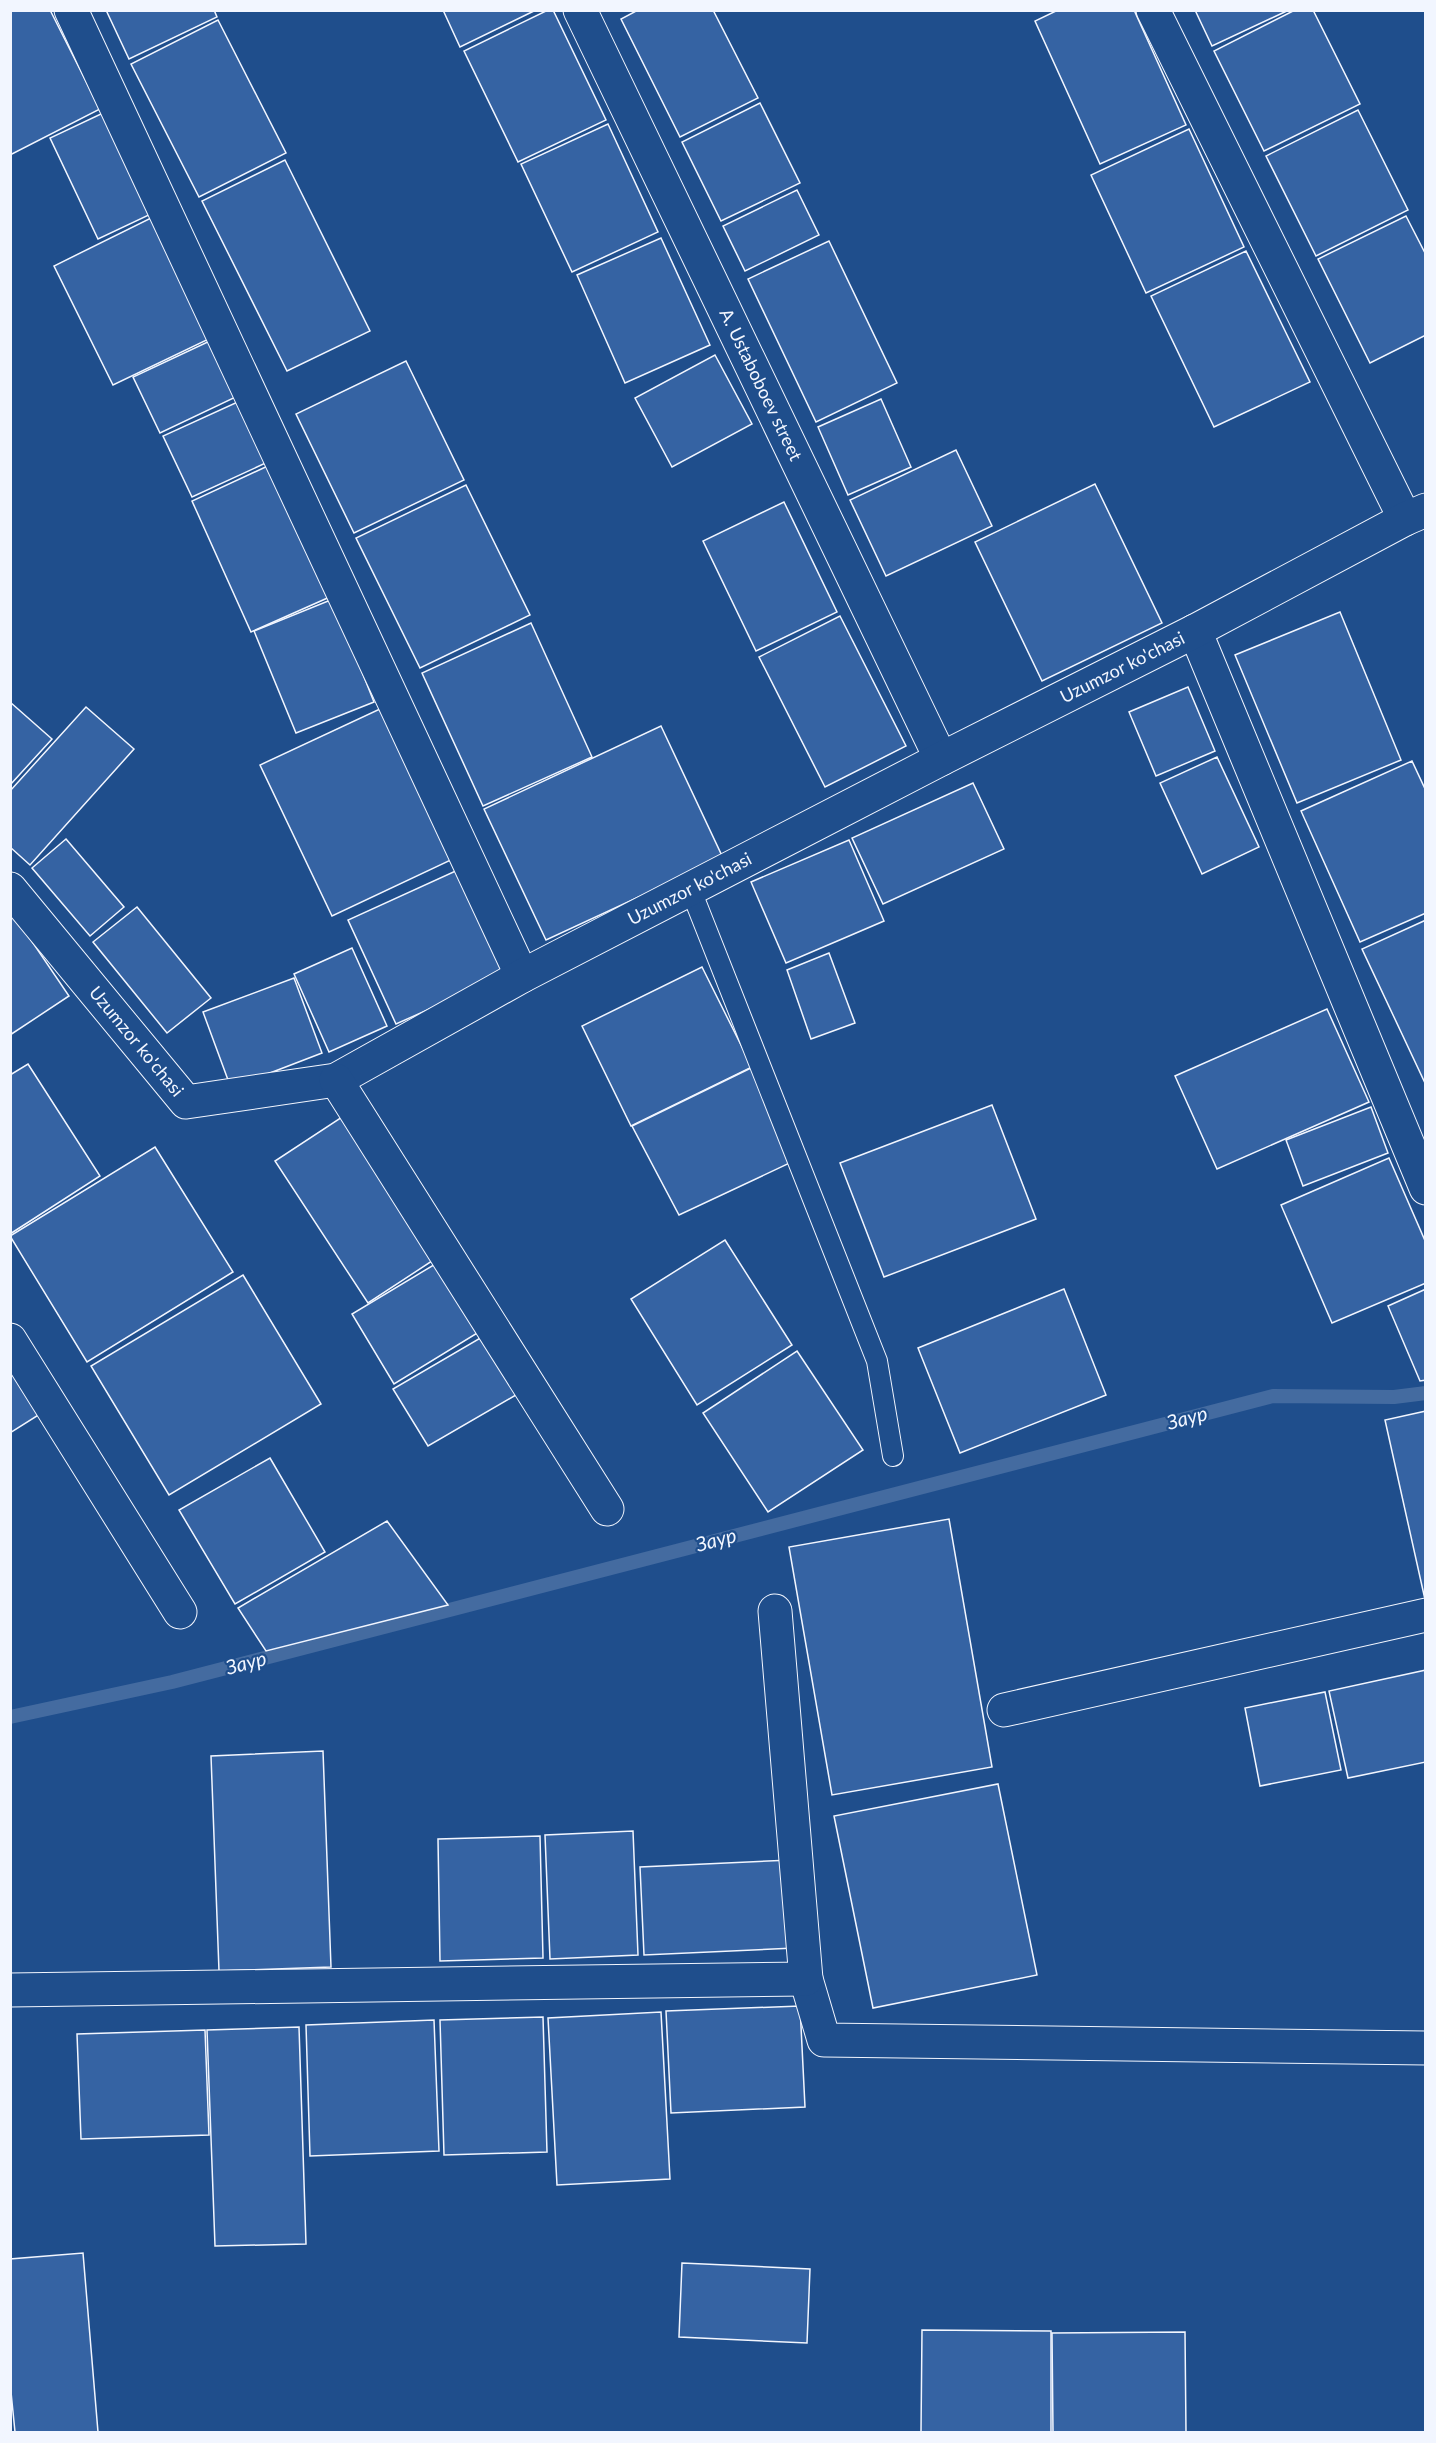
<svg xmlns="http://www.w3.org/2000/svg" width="1436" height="2443" viewBox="0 0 1436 2443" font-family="Lato,sans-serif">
<rect width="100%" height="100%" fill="#1f4e8c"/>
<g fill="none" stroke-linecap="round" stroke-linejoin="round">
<!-- stream -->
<path stroke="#446ba0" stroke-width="14" d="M10 1717 172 1682 1273 1396 1394 1397 1426 1393"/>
</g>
<!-- building -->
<g fill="#3563a3" stroke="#f2f6ff" stroke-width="1.5">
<path d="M10 10H50L100 109 10 155Z"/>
<path d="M106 10H214L217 17 129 59Z"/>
<path d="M443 10H536L460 47Z"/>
<path d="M548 10H553L606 120 518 162 464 51Z"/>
<path d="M638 10H713L758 98 680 137 621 19Z"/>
<path d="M1058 10H1134L1186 125 1100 164 1035 21Z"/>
<path d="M1195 10H1289L1212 46Z"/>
<path d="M1295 10H1313L1360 104 1264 151 1214 51Z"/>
<path d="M218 20 286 153 199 197 131 64Z"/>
<path d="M760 103 800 183 721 221 682 142Z"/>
<path d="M1358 110 1408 210 1316 256 1266 156Z"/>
<path d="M103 113 151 214 98 239 50 138Z"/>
<path d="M608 124 658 232 572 272 521 164Z"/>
<path d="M1189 129 1244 247 1146 293 1091 175Z"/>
<path d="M285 160 370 331 287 371 202 201Z"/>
<path d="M797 190 819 235 745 271 723 226Z"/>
<path d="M1406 216 1426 255V335L1370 363 1318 259Z"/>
<path d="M153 217 213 337 113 385 54 266Z"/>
<path d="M661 238 710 345 625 383 577 275Z"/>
<path d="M829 241 897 383 816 422 748 279Z"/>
<path d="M1246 251 1310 382 1214 427 1151 296Z"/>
<path d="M214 339 240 395 160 433 133 377Z"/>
<path d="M715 355 752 424 672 467 635 398Z"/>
<path d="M406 361 464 480 354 533 296 414Z"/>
<path d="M881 399 911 467 848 495 818 427Z"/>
<path d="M242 400 270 461 192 497 163 436Z"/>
<path d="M956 450 992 526 886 576 850 500Z"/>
<path d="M272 464 332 596 251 632 192 501Z"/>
<path d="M1095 484 1162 623 1042 681 975 542Z"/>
<path d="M466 485 530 615 420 668 356 538Z"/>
<path d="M784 502 837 612 756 651 703 541Z"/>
<path d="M333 599 374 702 296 733 254 631Z"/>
<path d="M1340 612 1401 760 1297 803 1235 655Z"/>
<path d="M840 616 906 746 825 787 759 657Z"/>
<path d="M531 623 592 757 483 806 422 673Z"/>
<path d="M1188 687 1215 751 1156 776 1129 712Z"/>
<path d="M10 702 52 739 10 785Z"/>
<path d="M86 707 134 749 30 865 10 847V791Z"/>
<path d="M382 708 453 859 332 916 260 765Z"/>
<path d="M661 726 723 858 546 940 484 809Z"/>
<path d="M1217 757 1259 847 1202 874 1160 783Z"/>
<path d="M1412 761 1426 791V913L1360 942 1301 811Z"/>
<path d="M973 783 1004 849 883 904 852 838Z"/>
<path d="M66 839 124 907 90 936 32 868Z"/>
<path d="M849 840 884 921 786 963 751 882Z"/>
<path d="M460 869 508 974 396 1024 348 920Z"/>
<path d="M137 907 211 998 167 1033 93 942Z"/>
<path d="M10 909 69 996 10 1035Z"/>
<path d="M1426 920V1083H1425L1362 949Z"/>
<path d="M352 948 387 1026 329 1052 294 974Z"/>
<path d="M829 953 855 1023 811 1039 787 970Z"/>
<path d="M702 967 752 1067 631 1126 582 1026Z"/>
<path d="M294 978 322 1053 231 1088 203 1012Z"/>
<path d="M1327 1009 1369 1102 1217 1169 1175 1076Z"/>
<path d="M28 1064 100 1176 10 1234V1075Z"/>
<path d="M753 1067 794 1161 679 1215 632 1126Z"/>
<path d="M992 1105 1036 1219 884 1277 840 1163Z"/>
<path d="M1371 1107 1388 1153 1303 1186 1286 1140Z"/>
<path d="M342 1117 435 1259 368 1303 275 1161Z"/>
<path d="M155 1147 233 1272 87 1362 10 1236Z"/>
<path d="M1389 1158 1426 1243V1283L1332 1323 1281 1205Z"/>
<path d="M725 1240 792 1345 697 1405 631 1299Z"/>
<path d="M437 1263 479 1332 394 1384 352 1314Z"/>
<path d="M243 1275 321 1404 169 1495 91 1366Z"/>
<path d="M1064 1289 1106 1395 960 1453 918 1348Z"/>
<path d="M1426 1289V1380L1420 1381 1388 1306Z"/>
<path d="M482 1337 516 1395 428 1446 393 1389Z"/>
<path d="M797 1351 863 1450 768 1512 703 1413Z"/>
<path d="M10 1352 48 1409 10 1433Z"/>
<path d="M1426 1411V1604L1385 1420Z"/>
<path d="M270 1458 325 1552 235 1604 179 1510Z"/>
<path d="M949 1519 992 1767 832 1795 789 1547Z"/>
<path d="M387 1521 448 1605 266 1651 238 1608Z"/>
<path d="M1426 1670V1762L1348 1778 1329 1691Z"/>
<path d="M1325 1692 1341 1770 1260 1786 1245 1708Z"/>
<path d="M323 1751 331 1967 219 1971 211 1756Z"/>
<path d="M998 1784 1037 1975 873 2008 834 1816Z"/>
<path d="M633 1831 638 1955 550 1959 545 1835Z"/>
<path d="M540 1836 543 1958 440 1961 438 1839Z"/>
<path d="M791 1860 795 1948 644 1955 640 1867Z"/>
<path d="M800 2006 805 2107 671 2113 666 2011Z"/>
<path d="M661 2012 670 2179 557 2185 548 2018Z"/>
<path d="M543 2017 547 2152 444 2155 440 2020Z"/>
<path d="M434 2020 439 2151 310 2156 306 2025Z"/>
<path d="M299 2027 306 2244 215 2246 207 2030Z"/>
<path d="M205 2030 209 2135 81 2139 77 2034Z"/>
<path d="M83 2253 98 2432H15L10 2382V2259Z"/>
<path d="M682 2263 810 2269 807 2343 679 2337Z"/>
<path d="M922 2330 1051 2331V2432H921Z"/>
<path d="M1185 2332 1186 2432H1053L1052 2333Z"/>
</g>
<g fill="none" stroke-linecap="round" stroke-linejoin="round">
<defs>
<path id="service" d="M690 888 877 1361 893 1456"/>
<g id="minor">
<path d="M71 10 522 976"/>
<path id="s1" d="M580 10 941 759"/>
<path d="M1153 10 1405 519"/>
<path d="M1195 631 1426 1188"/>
<path id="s2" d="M10 889 186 1102 336 1080 522 976 941 759 1195 631 1405 519 1426 510"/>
<path d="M336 1080 607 1509"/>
<path d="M10 1340 180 1612"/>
<path d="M1004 1710 1426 1615"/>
<path d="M806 1979 824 2040 1426 2048"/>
<path d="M10 1990 806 1979 775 1611"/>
</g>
</defs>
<!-- service casing -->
<use href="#service" stroke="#f2f6ff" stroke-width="22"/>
<!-- minor casing -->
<use href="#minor" stroke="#f2f6ff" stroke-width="35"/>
<!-- service -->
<use href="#service" stroke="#1f4e8c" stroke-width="20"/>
<!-- minor -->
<use href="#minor" stroke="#1f4e8c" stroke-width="33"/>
</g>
<g text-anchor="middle" stroke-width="4.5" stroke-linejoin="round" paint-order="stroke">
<!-- street labels -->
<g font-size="18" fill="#f2f6ff" stroke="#1f4e8c">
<text dy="6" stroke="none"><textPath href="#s1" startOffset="416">A. Ustaboboev street</textPath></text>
<text dy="6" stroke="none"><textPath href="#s2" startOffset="1316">Uzumzor ko'chasi</textPath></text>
<text dy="6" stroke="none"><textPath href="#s2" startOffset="830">Uzumzor ko'chasi</textPath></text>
<text dy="6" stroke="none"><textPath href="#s2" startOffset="198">Uzumzor ko'chasi</textPath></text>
</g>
<!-- water labels -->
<g font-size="20" font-style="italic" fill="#f2f6ff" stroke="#1f4e8c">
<text transform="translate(1187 1418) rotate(-15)" y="7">Заур</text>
<text transform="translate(716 1540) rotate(-15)" y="7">Заур</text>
<text transform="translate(246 1663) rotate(-15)" y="7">Заур</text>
</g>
</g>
<!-- border -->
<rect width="1436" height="2443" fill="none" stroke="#f2f6ff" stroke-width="24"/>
</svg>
